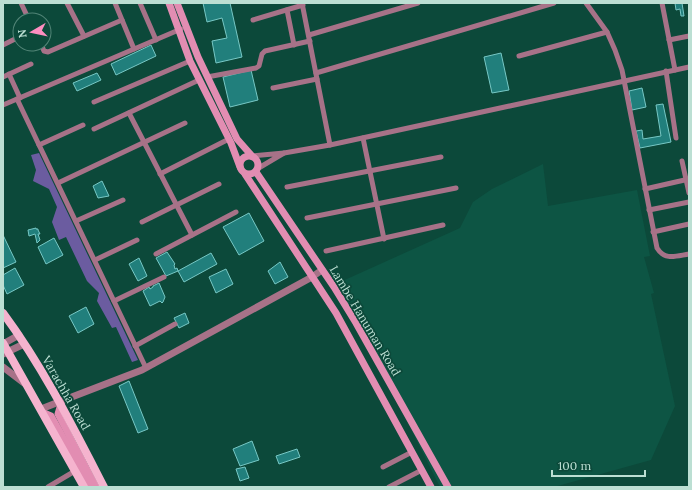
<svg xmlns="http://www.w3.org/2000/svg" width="692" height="490" viewBox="0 0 692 490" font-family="Lora,serif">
<rect width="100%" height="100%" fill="#0c493a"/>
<!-- built -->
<path fill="#0d5544" d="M543 164 548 206 637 190 650 256 644 257 654 293 651 294 675 406 651 460 554 487H440L338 283 460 228 473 202 492 189Z"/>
<!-- forest -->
<path fill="#6b5ca0" d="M39 153 138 360 132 362 116 327 112 328 97 301 99 293 87 281 66 237 59 240 52 222 57 207 49 189 33 181 36 170 31 155Z"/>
<!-- building -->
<g fill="#217f7c" stroke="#77c8c5">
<path d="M203 3H230L242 57 216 63 212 41 227 38 222 18 207 22Z"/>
<path d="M675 3H682L684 16H681L680 9 676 10Z"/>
<path d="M151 45 156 56 116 75 111 64Z"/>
<path d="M501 53 509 90 492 93 484 57Z"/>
<path d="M251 70 258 100 230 107 223 77Z"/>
<path d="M97 73 101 80 77 91 73 83Z"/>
<path d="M642 88 646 107 632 110 629 91Z"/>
<path d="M663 104 671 142 640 148 636 131 642 130 643 139 661 136 656 105Z"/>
<path d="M102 181 109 196 98 198 93 186Z"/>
<path d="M249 213 264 241 239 255 223 227Z"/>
<path d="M36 228V229H38V230L40 234H38L40 240 37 243 35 234 29 236 28 230Z"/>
<path d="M3 235 16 262 3 268Z"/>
<path d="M54 238 63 255 46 264 38 247Z"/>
<path d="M167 252 175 264 174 265 175 269 177 268 178 271 166 276 156 258Z"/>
<path d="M211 253 217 264 184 282 178 271Z"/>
<path d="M139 258 147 276 138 281 129 264Z"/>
<path d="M280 262 288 277 275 284 268 271Z"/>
<path d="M15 268 24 285 7 294 3 285V275Z"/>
<path d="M226 269 233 284 216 293 209 277Z"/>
<path d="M159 283 165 297 163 302 162 303 160 301 150 306 143 291 149 287 150 289 153 287V286Z"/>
<path d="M86 307 94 324 78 333 69 316Z"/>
<path d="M185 313 189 323 179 328 174 318Z"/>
<path d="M129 381 148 429 138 433 119 386Z"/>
<path d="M252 441 259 460 240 466 233 449Z"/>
<path d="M297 449 300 457 279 464 276 456Z"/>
<path d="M245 467 249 478 240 481 236 469Z"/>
</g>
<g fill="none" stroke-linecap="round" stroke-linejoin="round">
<!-- minor -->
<g stroke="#a77288" stroke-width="5">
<path d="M21 3 29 20"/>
<path d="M67 3 84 36"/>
<path d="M115 3 134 49"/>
<path d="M140 3 156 40"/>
<path d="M302 3 330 145"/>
<path d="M586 3 607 32 615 50 622 70 657 248C665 261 676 256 689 254"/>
<path d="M662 3 675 70"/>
<path d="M287 10 294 45"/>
<path d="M253 20 303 5"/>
<path d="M309 35 418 3"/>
<path d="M669 40 689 36"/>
<path d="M41 44 44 51 48 52 122 20"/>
<path d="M3 45 15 39"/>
<path d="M519 56 607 32"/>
<path d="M666 71 676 138"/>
<path d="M316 73 554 3"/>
<path d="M9 74 20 98"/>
<path d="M3 77 31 64"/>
<path d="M207 77 256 68 259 66 262 54 265 51 310 41"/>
<path d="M273 88 317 79"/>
<path d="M17 99 146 368"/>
<path d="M94 102 190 61"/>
<path d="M3 105 181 29"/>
<path d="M129 113 192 235"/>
<path d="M94 129 199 80"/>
<path d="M363 138 384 239"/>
<path d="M39 145 83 125"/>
<path d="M284 153 330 145 689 67"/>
<path d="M252 156 284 153 257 169"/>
<path d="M682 161 689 193"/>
<path d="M160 174 229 139"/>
<path d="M58 183 185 123"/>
<path d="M287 187 441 157"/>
<path d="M645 189 689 179"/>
<path d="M649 210 689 202"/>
<path d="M307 218 456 188"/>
<path d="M76 221 123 200"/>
<path d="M142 222 219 184"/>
<path d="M653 232 689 224"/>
<path d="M326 251 443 225"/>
<path d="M156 254 236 212"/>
<path d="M95 260 137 240"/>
<path d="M114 301 164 277"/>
<path d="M135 346 175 324"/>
<path d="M383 467 412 452"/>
<path d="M48 487 75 471"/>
<path d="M389 487 422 470"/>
</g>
<!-- tertiary -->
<g stroke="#a77288" stroke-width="7">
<path d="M3 344 19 335"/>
<path d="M3 354 24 344"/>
<path d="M3 367 24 383"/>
<path d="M41 409 64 400 142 370 312 277 322 270"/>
</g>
<!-- secondary -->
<g stroke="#e28db2" stroke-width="7">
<path d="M169 3 190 61 231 143 240 167"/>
<path d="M177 3 198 57 237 139 252 156"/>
<circle cx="249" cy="165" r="9"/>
<path d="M256 172 334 287 356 323 448 487"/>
<path d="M245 174 336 313 431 487"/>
<path d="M61 404 58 414 96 487"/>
<path d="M44 413 51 416 91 487"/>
</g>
<!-- primary -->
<g stroke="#f5b3ce" stroke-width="8">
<path d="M3 313C43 367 73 427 104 487"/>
<path d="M3 343 84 487"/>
</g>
</g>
<g text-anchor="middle" stroke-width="3.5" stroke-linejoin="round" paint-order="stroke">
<!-- street labels -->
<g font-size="12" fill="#bcdfd3" stroke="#0c493a">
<text transform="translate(365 321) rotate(59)" y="4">Lambe Hanuman Road</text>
<text transform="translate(66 393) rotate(60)" y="4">Varachha Road</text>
</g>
</g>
<!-- border -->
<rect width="692" height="490" fill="none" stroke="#bcdfd3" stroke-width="8"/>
<!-- north arrow -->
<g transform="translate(32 32) rotate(261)"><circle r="19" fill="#0c493a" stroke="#528577"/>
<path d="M0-3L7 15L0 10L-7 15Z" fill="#fd8ec0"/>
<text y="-6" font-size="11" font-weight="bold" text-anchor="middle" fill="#bcdfd3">N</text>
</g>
<!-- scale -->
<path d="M552 470v6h93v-6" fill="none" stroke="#bcdfd3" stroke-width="2"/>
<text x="558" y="470" font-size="12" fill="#bcdfd3" stroke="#0c493a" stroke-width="3" paint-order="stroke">100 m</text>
</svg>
